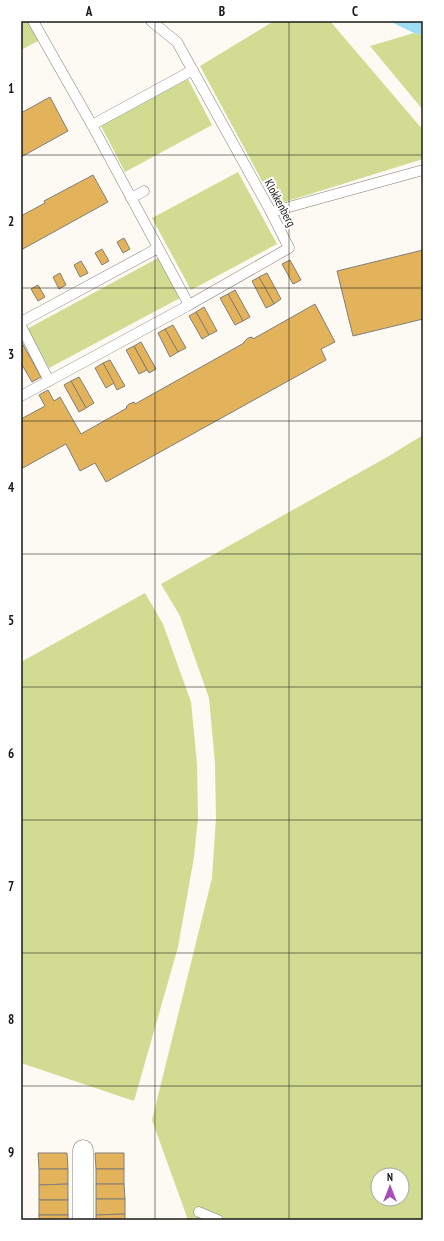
<svg xmlns="http://www.w3.org/2000/svg" width="444" height="1241" viewBox="0 0 444 1241" font-family="'PT Sans Narrow',sans-serif">
<rect width="100%" height="100%" fill="#fdf9f3"/>
<!-- green -->
<g fill="#d1dc92" fill-rule="evenodd">
<path d="M21 21H29L40 40 21 50Z"/>
<path d="M274 21H330L423 130V159L275 205 200 66Z"/>
<path d="M414 33 423 35V110L370 46Z"/>
<path d="M188 79 212 125 125 172 101 126Z"/>
<path d="M238 172 277 244 191 290 152 218Z"/>
<path d="M158 258 180 298 49 368 27 329Z"/>
<path d="M423 435V1220H188L152 1120 212 878 216 818 215 763 209 698 180 616 161 584 389 456ZM378 1175H402V1199H378Z"/>
<path d="M145 593 163 624 191 702 197 764 198 818 194 857 178 947 134 1101 21 1063V662Z"/>
</g>
<!-- water -->
<path fill="#9eddf4" d="M389 21H423V35L414 33Z"/>
<!-- building -->
<g fill="#e3b35b" stroke="#817e79">
<path d="M50 97 68 131 21 157V113Z"/>
<path d="M93 175 108 202 21 250V216L45 203 44 201Z"/>
<path d="M124 238 130 249 123 253 117 242Z"/>
<path d="M102 249 109 261 102 265 95 253Z"/>
<path d="M423 250V319L353 336 337 271Z"/>
<path d="M290 260 301 280 293 284 282 264Z"/>
<path d="M81 261 88 273 80 277 74 265Z"/>
<path d="M60 273 66 285 59 289 53 277Z"/>
<path d="M267 273 281 299 274 304 259 277Z"/>
<path d="M259 277 274 304 266 308 252 281Z"/>
<path d="M38 285 45 297 38 301 31 289Z"/>
<path d="M235 290 250 317 243 321 228 294Z"/>
<path d="M228 294 243 321 235 325 220 298Z"/>
<path d="M315 304 335 342 321 349 326 360 106 482 95 463 80 471 66 444 21 469V419L45 406 39 395 48 390 54 401 60 397 81 434 127 408 126 407 129 404 134 402 135 404 244 343V342L248 338 252 337 253 339Z"/>
<path d="M204 307 217 331 209 335 196 312Z"/>
<path d="M196 312 209 335 202 339 189 316Z"/>
<path d="M173 325 186 348 178 352 165 329Z"/>
<path d="M165 329 178 352 170 357 158 333Z"/>
<path d="M21 341 41 377 32 382 21 363Z"/>
<path d="M141 342 156 369 149 373 134 346Z"/>
<path d="M134 346 147 370 139 374 126 350Z"/>
<path d="M110 360 125 386 117 390 103 363Z"/>
<path d="M103 363 114 383 106 388 95 368Z"/>
<path d="M79 377 94 403 86 408 71 381Z"/>
<path d="M71 381 86 408 79 412 64 385Z"/>
<path d="M38 1153H67L68 1169H39Z"/>
<path d="M95 1153H124V1169H96Z"/>
<path d="M39 1169H68V1184L39 1185Z"/>
<rect x="96" y="1169" width="28" height="15"/>
<path d="M68 1184V1200H39V1185Z"/>
<path d="M96 1184H124L125 1199H96Z"/>
<path d="M96 1199H125V1214L96 1215Z"/>
<rect x="39" y="1200" width="29" height="15"/>
<path d="M125 1214V1220H96V1215Z"/>
<rect x="39" y="1215" width="29" height="5"/>
</g>
<g fill="none" stroke-linecap="round" stroke-linejoin="round">
<defs>
<g id="service">
<path d="M33 21 92 125"/>
<path d="M151 21 177 42 271 212 289 248 189 305 92 125 193 70"/>
<path d="M131 198 144 191"/>
<path d="M271 212 423 170"/>
<path d="M21 322 158 248"/>
<path d="M21 326 49 381"/>
<path d="M21 396 189 305"/>
<path d="M199 1212 218 1220"/>
</g>
<path id="minor" d="M83 1220V1150"/>
</defs>
<!-- service casing -->
<use href="#service" stroke="#827e79" stroke-width="11"/>
<!-- minor casing -->
<use href="#minor" stroke="#827e79" stroke-width="21"/>
<!-- service -->
<use href="#service" stroke="#fff" stroke-width="10"/>
<!-- minor -->
<use href="#minor" stroke="#fff" stroke-width="20"/>
</g>
<!-- grid -->
<path fill="none" stroke="#1a1917" stroke-width="1" stroke-opacity="0.55" d="M155 21V1220M289 21V1220M21 155H423M21 288H423M21 421H423M21 554H423M21 687H423M21 820H423M21 953H423M21 1086H423"/>
<g text-anchor="middle" stroke-width="4" stroke-linejoin="round" paint-order="stroke">
<!-- street labels -->
<g font-size="12" fill="#1a1917" stroke="#fff">
<text transform="translate(280 203) rotate(62)" y="4">Klokkenberg</text>
</g>
</g>
<!-- border -->
<rect width="444" height="1241" fill="none" stroke="#ffffff" stroke-width="44"/>
<!-- north arrow -->
<g transform="translate(390 1187)"><circle r="19" fill="#ffffff" stroke="#a3a3a2"/>
<path d="M0-3L7 15L0 10L-7 15Z" fill="#a74ebb"/>
<text y="-6" font-size="11" font-weight="bold" text-anchor="middle" fill="#1a1917">N</text>
</g>
<rect x="22" y="22" width="400" height="1197" fill="none" stroke="#1a1917" stroke-width="1.5"/>
<g font-size="13" text-anchor="middle" font-weight="bold" fill="#1a1917">
<text x="89" y="16">A</text>
<text x="222" y="16">B</text>
<text x="355" y="16">C</text>
<text x="11" y="93">1</text>
<text x="11" y="226">2</text>
<text x="11" y="359">3</text>
<text x="11" y="492">4</text>
<text x="11" y="625">5</text>
<text x="11" y="758">6</text>
<text x="11" y="891">7</text>
<text x="11" y="1024">8</text>
<text x="11" y="1157">9</text>
</g>
</svg>
